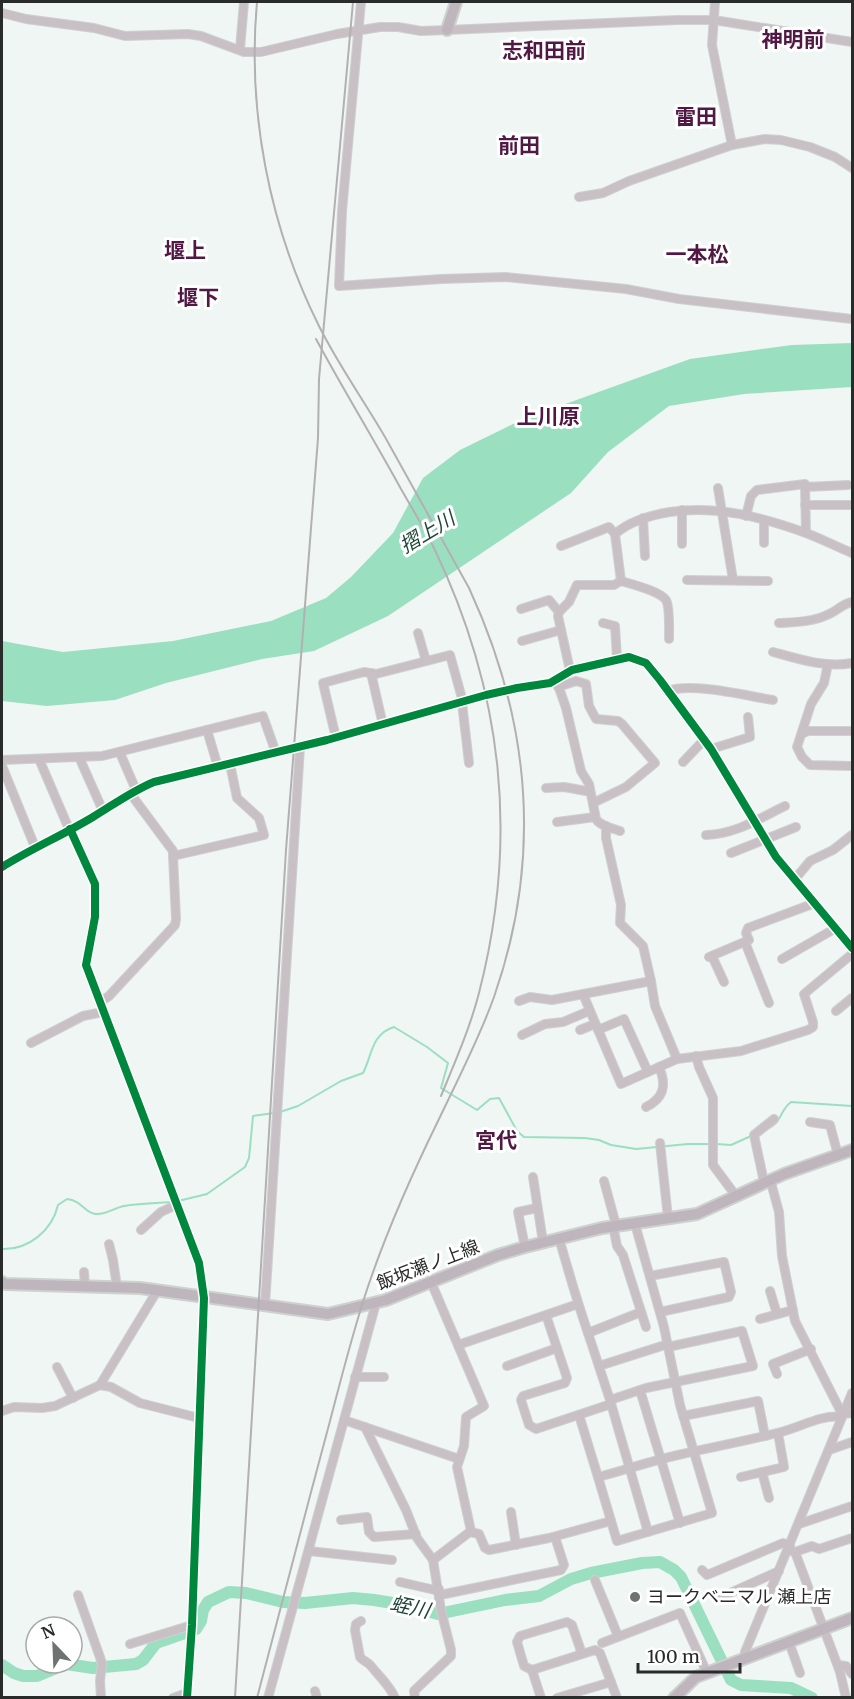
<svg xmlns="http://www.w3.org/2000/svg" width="854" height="1699" viewBox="0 0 854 1699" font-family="Merriweather,'Noto Sans JP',serif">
<rect width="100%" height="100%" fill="#f0f6f3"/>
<!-- water -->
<path fill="#9bdfc1" d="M852 343V387L744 394 669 406 608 452 571 493 388 616 314 651 262 659 166 683 115 700 47 706 2 701V641L63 652 173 641 271 621 326 598 351 577 393 533 423 478 460 450 521 420 690 359 792 345Z"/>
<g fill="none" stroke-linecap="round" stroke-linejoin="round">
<!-- stream -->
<g stroke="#9bdfc1" stroke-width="2">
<path d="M280 1112 298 1106 341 1081 363 1073C372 1056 371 1034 394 1027L427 1047 448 1063 441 1088 477 1110 490 1099 499 1098 517 1131 524 1137 585 1138 599 1140 611 1145 636 1149 688 1144H711"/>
<path d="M767 1129C783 1122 779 1111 791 1102L852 1106"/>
<path d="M716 1144 731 1145 751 1136"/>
<path d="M178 1201 207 1194 245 1167 249 1158 253 1116 274 1113"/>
<path d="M2 1249C28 1250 52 1231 58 1205L67 1199C82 1200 85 1214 96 1214 106 1215 114 1208 124 1206 139 1203 156 1203 172 1202"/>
</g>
<!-- river -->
<path stroke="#9bdfc1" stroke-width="12" d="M2 1665 14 1673 23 1676H37L66 1664 93 1668 136 1664 143 1660 156 1643 196 1629 201 1621 203 1610 208 1602 229 1592 246 1593 283 1602 305 1603 353 1598 374 1600 399 1604 438 1614 505 1600 539 1596 571 1579 591 1573 642 1563 660 1562 674 1570 681 1577 731 1680 741 1685 791 1688 812 1698"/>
<defs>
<g id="street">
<path d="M361 2 342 211 339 286 441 279 506 277 626 289 679 299 852 319"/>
<path d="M715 2 712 45 732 145"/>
<path d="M2 13 26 19 94 28 125 36 188 34 201 36 244 52H261L337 34 380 27H398L421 31 447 30 677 20H714L852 42"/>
<path d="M240 49 244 2"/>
<path d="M579 197 603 193 629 181 732 145 765 139 781 140 810 147 835 157 852 168"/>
<path d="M805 487 848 485"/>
<path d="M718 488 733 580"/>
<path d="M805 505H852"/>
<path d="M682 510V544"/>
<path d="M746 516 751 496 757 490 805 484 806 533"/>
<path d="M643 518 645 556"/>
<path d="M764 520V543"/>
<path d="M561 546 609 527 615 534"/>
<path d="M687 580 768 581"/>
<path d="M521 609 549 600 559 612"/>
<path d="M603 623 615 626 617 658"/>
<path d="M779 623C795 622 812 622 827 615 837 611 842 604 852 602"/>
<path d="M418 633 426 661"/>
<path d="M669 639C669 630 670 607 666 600 660 591 631 584 621 581L615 534C630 521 651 515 670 512 716 505 762 517 806 533 822 539 837 547 852 553"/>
<path d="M522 641 561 630"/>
<path d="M773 652C798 659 826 668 852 663"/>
<path d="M828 664 824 683 811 704 797 747 802 757 810 765 852 766"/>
<path d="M572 670 569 666 558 616 559 612 569 602 577 585H614L621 581"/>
<path d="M371 673 383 725"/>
<path d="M558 685 566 708 581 771 589 784 596 819C600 826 612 828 620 831"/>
<path d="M558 687 576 681 586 684 589 706 596 719 618 721 622 724 655 763 626 787 593 803"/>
<path d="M668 691C692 682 747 696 773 700"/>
<path d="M462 703 469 763"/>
<path d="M207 730 218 767"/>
<path d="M803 733 808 731H852"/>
<path d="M336 738 323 683 364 672 376 674 450 655 463 702"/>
<path d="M711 749 750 737 748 717"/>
<path d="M120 753 136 790"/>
<path d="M79 757 103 811"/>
<path d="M39 759 69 829"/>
<path d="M2 760 102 756 263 716 276 753"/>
<path d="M683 762 704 740"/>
<path d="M2 766 35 847"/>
<path d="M546 788 564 787 586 791 590 790"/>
<path d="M130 793 173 851V856"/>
<path d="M557 822 595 817"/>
<path d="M606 826V838L621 905 620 923 643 946 651 981"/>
<path d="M70 829 95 884V917L86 965 199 1263 204 1298 192 1625 187 1698"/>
<path d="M706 835C736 834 758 819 785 806"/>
<path d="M731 853 796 827"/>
<path d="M2 867C31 849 63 835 93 817 113 805 132 791 154 782L327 740 486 695 517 688 550 683 572 670 629 657 646 663 660 680 711 749 776 857 852 948"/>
<path d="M795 879 810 861 833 850 852 835"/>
<path d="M745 942 769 1003"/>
<path d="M712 956 724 982"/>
<path d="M709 957 749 940 746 933 748 928 815 903"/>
<path d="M782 959 836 928"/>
<path d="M583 994 621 1084 677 1059 741 1051 808 1030 813 1027V1022L804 994 852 954"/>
<path d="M519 1001 530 997 552 1000 651 981 655 1006 677 1059"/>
<path d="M100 1002 109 996 175 925 176 919 173 856 264 835 259 818 237 798 230 764"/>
<path d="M836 1011 852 998"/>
<path d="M580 1030 595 1024"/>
<path d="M598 1030 624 1019 648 1072"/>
<path d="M522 1035 545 1024 563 1022 589 1011"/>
<path d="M31 1043 83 1016 103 1012"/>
<path d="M696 1056 699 1067 713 1098V1165L736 1196"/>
<path d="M646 1107C664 1098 667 1085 659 1067"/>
<path d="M810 1122 830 1125 838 1155"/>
<path d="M660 1143 668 1218"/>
<path d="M533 1177 543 1242"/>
<path d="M770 1179 779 1212 782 1256 795 1321 842 1414 852 1413"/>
<path d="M604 1181 616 1225"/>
<path d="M764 1182 754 1135 774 1119"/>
<path d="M635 1224 664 1327 680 1405 712 1513 617 1541 598 1477C625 1470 651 1461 678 1455 712 1447 747 1441 781 1432 801 1427 822 1414 842 1417"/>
<path d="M613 1226 617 1246 623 1255 646 1327"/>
<path d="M141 1230 161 1212 176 1205"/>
<path d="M559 1238C568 1270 577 1301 588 1333"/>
<path d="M109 1244 113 1260 117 1287"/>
<path d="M525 1247 518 1212 537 1208"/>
<path d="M84 1272 85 1287"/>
<path d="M650 1276 724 1262 731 1292 729 1297 660 1312"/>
<path d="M431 1282 484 1406 466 1417 464 1446 457 1467 471 1531 433 1560"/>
<path d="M770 1291 777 1314"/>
<path d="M265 1306 300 747"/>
<path d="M641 1312 588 1333 610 1400 648 1532"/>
<path d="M546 1315 567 1378 565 1383 523 1396 521 1400 529 1425 536 1429 611 1404"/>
<path d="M760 1319 793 1310"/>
<path d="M458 1345 578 1304"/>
<path d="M507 1366 557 1348"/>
<path d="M599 1366 668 1344"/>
<path d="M57 1367 73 1398"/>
<path d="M777 1374 773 1364 811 1349"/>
<path d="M355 1377H384"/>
<path d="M100 1385 157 1291"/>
<path d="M640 1390 680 1523"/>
<path d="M610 1400 646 1388 753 1366 742 1331 668 1347"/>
<path d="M2 1411 14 1407 42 1408 55 1406 100 1385 111 1387 140 1403 199 1418"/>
<path d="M579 1415 598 1477"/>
<path d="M683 1416 758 1401 765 1436"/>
<path d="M344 1420 459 1459"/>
<path d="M365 1427 406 1510 417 1538 433 1560 441 1610 451 1650V1656L414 1691 415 1698"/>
<path d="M829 1450 852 1442"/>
<path d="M762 1472 769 1498"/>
<path d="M741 1477 784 1467 778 1433"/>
<path d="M511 1512 516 1545"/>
<path d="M341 1520 367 1517 369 1532 374 1537 416 1534"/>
<path d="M799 1524 852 1506"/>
<path d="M470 1532 479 1534 485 1548 489 1550 549 1538 611 1521"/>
<path d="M309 1551 392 1560"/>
<path d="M791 1551 795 1552 812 1546 819 1549 852 1538"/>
<path d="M795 1552 840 1672 846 1698"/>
<path d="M702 1570 707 1575 783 1543 790 1546"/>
<path d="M595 1580 618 1636"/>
<path d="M400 1582 435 1590 439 1589"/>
<path d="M78 1595 102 1663 100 1681 101 1698"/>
<path d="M440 1595 561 1570 564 1565 555 1537"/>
<path d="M719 1598 779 1571"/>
<path d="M361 1621 356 1624 355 1630 360 1657C363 1661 368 1662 371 1666 379 1676 390 1686 395 1698"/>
<path d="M789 1642 800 1673"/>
<path d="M602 1643 680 1613 707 1673"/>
<path d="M130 1644 192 1625"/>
<path d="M582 1654 572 1625 567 1622 520 1636 517 1642 524 1666 532 1670 595 1650 600 1653 617 1698"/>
<path d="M744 1659 745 1652 852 1393"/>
<path d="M838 1665 846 1666 852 1674"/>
<path d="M532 1670 541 1698"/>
<path d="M315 1691 317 1698"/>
<path d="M173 1698 187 1693"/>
<path d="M268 1698 376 1303"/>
<path d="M557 1698 611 1682"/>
</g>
<g id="secondary">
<path d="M447 30 456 2"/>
<path d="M2 1282 5 1284 140 1288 328 1314 386 1300 498 1255 525 1247 602 1228 697 1214 784 1174 852 1150"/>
<path d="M674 1698 696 1677 852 1618"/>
</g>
</defs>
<!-- street casing -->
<use href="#street" stroke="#cdd1cf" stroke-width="10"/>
<!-- secondary casing -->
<use href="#secondary" stroke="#cdd1cf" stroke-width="14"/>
<!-- street -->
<use href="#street" stroke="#c8c0c5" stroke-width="8"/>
<!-- secondary -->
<use href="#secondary" stroke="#bfb5bc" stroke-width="10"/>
<!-- rail -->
<g stroke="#b3b0b2" stroke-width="2">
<path d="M257 2C247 111 269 225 318 324 337 363 363 399 385 437 413 487 441 538 469 588 531 722 543 857 494 997 479 1039 458 1079 439 1119 414 1170 391 1221 372 1275 355 1322 343 1372 330 1421 305 1513 282 1605 257 1698"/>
<path d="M316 339C343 389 373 438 401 489 412 508 424 528 434 548 503 692 519 838 479 993 470 1028 455 1062 441 1096"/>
<path d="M235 1698 286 850 318 438 319 379 353 2"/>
</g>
<defs>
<g id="cycleway">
<path d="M70 829 95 884V917L86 965 199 1263 204 1298 192 1625 187 1698"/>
<path d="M2 867C31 849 63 835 93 817 113 805 132 791 154 782L327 740 486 695 517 688 550 683 572 670 629 657 646 663 660 680 711 749 776 857 852 948"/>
</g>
</defs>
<!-- cycleway casing -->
<use href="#cycleway" stroke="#fff" stroke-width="11"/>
<!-- cycleway -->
<use href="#cycleway" stroke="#00873e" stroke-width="8"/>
</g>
<!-- markers -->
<circle fill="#6e7270" stroke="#fff" stroke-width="2" cx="635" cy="1597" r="6"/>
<g text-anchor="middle" stroke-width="6" stroke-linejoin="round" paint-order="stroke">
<!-- street labels -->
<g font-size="18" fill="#282b29" stroke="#fff">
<text transform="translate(428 1265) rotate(-21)" y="6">飯坂瀬ノ上線</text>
</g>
<!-- poi labels -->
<g font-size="18" fill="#282b29" stroke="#fff" text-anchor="start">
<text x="647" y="1603">ヨークベニマル 瀬上店</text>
</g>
<!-- water labels -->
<g font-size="20" font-style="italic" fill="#1d4635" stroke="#fff">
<text transform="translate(427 532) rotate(-31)" y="7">摺上川</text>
<text transform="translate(410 1607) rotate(12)" y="7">蛭川</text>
</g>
<!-- quarter labels -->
<g font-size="21" font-weight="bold" fill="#501842" stroke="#fff">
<text x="793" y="47">神明前</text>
<text x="544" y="58">志和田前</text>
<text x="696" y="124">雷田</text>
<text x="519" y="153">前田</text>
<text x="185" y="258">堰上</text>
<text x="697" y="262">一本松</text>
<text x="198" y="305">堰下</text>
<text x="548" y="424">上川原</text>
<text x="496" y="1148">宮代</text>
</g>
</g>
<!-- border -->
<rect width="854" height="1699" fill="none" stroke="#282b29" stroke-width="6"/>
<!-- north arrow -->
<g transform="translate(54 1645) rotate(337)"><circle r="28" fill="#ffffff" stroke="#a9aaa9" stroke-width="1.5"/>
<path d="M0-4.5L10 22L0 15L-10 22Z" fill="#6e7270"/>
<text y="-9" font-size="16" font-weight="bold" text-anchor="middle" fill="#282b29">N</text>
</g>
<!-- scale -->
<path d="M638 1663v9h102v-9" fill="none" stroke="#282b29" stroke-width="3"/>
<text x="647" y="1663" font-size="18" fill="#282b29" stroke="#ffffff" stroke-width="4.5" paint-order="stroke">100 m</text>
</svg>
